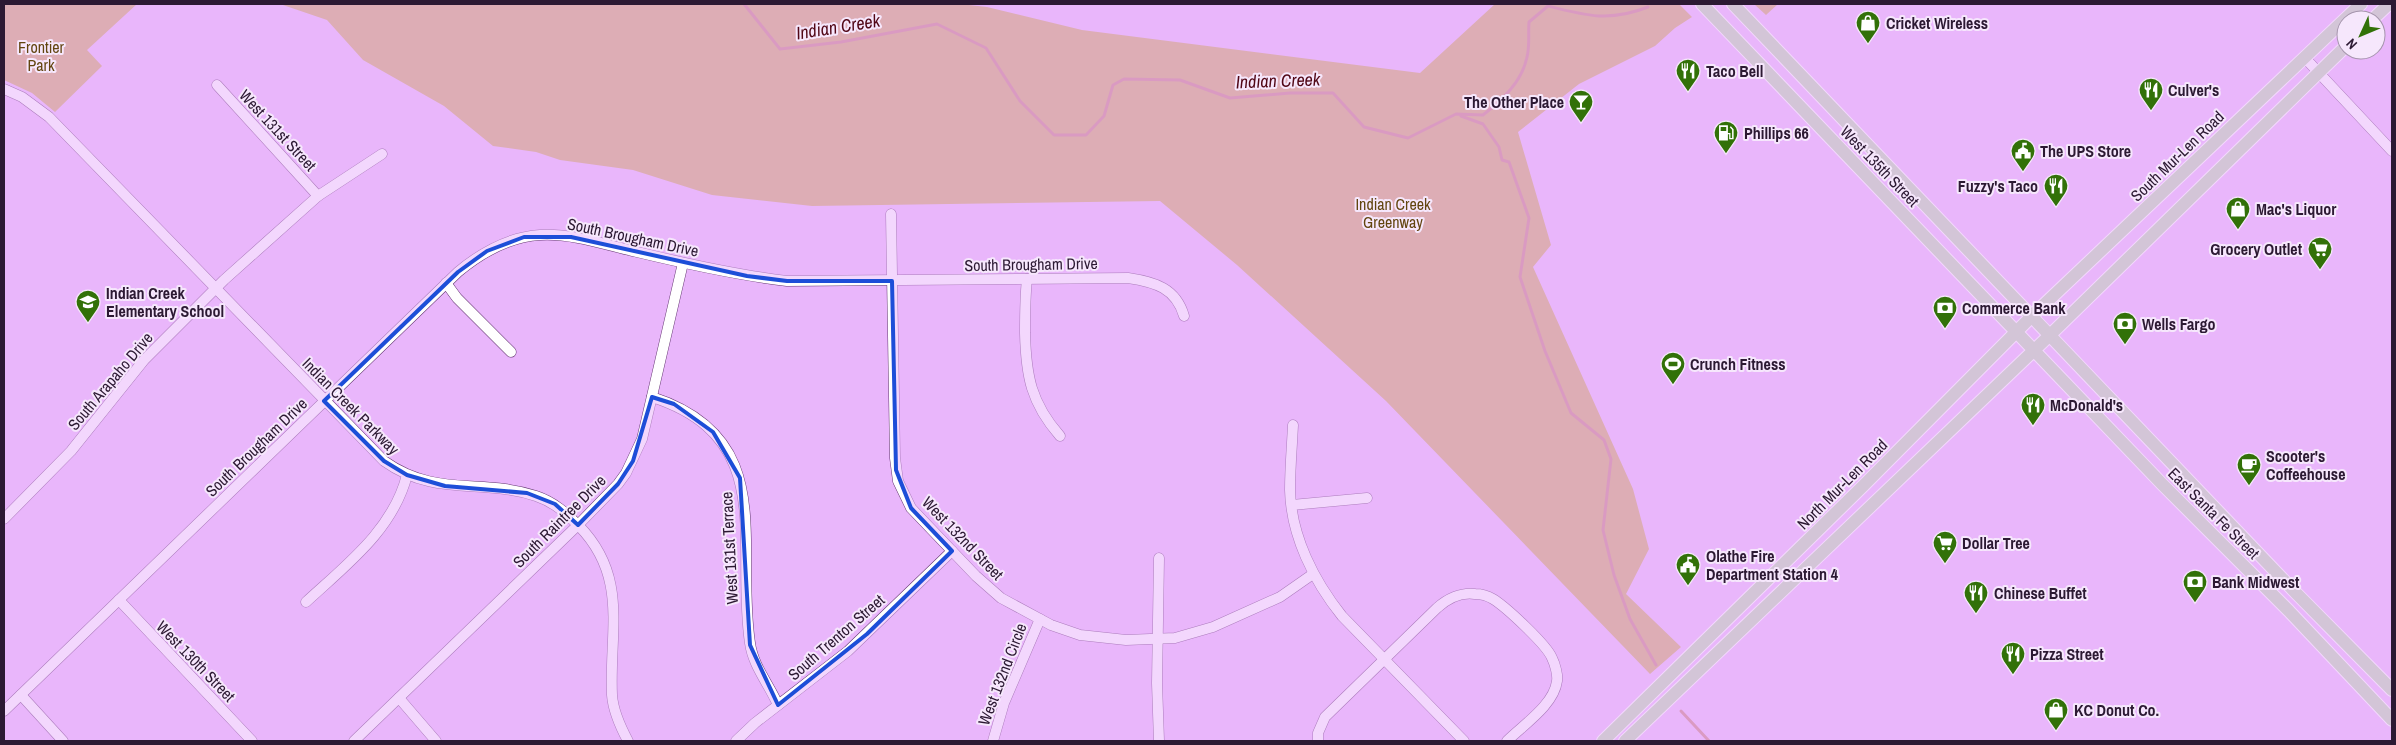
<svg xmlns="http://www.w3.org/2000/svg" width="2396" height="745" viewBox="0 0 2396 745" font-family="'Archivo Narrow',sans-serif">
<rect width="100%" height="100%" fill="#e9b6fb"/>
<!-- green -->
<g fill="#cea360">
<path d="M4 4H137L87 50 102 66 55 112 32 93 4 80Z"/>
<path d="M280 4H960L987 7 1082 30 1420 73 1495 4H1679L1692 17 1675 28 1655 46 1579 84 1518 132 1551 245 1533 267 1633 489 1649 549 1626 594 1681 647 1650 674 1386 401 1237 265 1160 201 812 206 712 195 633 170 560 160 536 152 493 146 444 106 363 60 327 20Z"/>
<path d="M1754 4H1778L1766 15Z"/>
</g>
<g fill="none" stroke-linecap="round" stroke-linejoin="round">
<!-- stream -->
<g stroke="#c8797c" stroke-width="3">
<path d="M744 4 780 49 841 42 937 24 986 48 1020 101 1054 135H1086L1104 116 1113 85 1124 79 1180 80 1230 98 1290 93H1333L1364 127 1408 138 1456 114 1483 115C1502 100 1522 82 1527 57 1530 46 1528 33 1529 22L1548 6C1587 16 1610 22 1648 7"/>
<path d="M1461 116 1483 124 1499 147 1502 160 1509 162 1529 218 1520 277 1545 351 1571 413 1604 440 1611 459 1603 530 1614 575 1630 619 1656 665"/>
<path d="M1681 711 1709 741"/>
</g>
<defs>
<g id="minor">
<path d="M2305 58 2392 151"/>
<path d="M217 85 318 196"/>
<path d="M4 89 22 97 49 117 384 461C436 498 482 478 536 496 554 502 566 513 579 526 629 577 609 632 612 695 613 710 621 728 628 741"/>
<path d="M891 214 895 458 898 481 911 508 976 576 1001 598 1051 625 1080 635 1126 640 1175 638 1213 627 1280 597 1313 574"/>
<path d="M1027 279C1025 297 1025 314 1025 333 1026 376 1031 403 1060 436"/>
<path d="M446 283 457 298 511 352"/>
<path d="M652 397C779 438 735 543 750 643 753 666 769 684 778 705"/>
<path d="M1293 425C1292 446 1290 468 1290 490 1291 536 1314 581 1342 616L1464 741"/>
<path d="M1292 505 1367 498"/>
<path d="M4 519 71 451 144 360 224 280 318 196 382 154"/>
<path d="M1159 558 1157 683 1159 741"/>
<path d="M119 600 252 741"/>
<path d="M306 602C346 565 393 530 407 475"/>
<path d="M21 695 63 741"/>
<path d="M399 698 436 741"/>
<path d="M4 711 458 272C482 252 508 237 540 235 572 233 606 245 637 252 687 264 736 275 787 281L1128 278C1155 282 1176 288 1184 316"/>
<path d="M354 741 578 525 618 484 626 473 642 439 683 263"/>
<path d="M736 741 755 723 848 651 952 551"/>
<path d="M993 741 1004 703 1040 619"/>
<path d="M1318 741V733L1325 717 1437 608C1447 599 1461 592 1475 594 1481 594 1488 596 1493 599 1506 607 1547 645 1552 658 1555 664 1558 675 1557 681 1554 705 1523 725 1507 741"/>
</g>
<g id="major">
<path d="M1702 4 2162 484 2289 611 2392 720"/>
<path d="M1733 4 2296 593 2392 690"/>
<path d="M2372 20 2389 4"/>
<path d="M1603 741 1863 486 2032 316 2361 4"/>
<path d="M1625 741 2050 335 2346 46"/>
</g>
</defs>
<!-- minor casing -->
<use href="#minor" stroke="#633671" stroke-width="11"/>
<!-- major casing -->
<use href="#major" stroke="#fff" stroke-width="14"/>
<!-- minor -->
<use href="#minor" stroke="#fff" stroke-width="10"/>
<!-- major -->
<use href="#major" stroke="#b8d7ab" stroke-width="12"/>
</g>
<!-- marked area -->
<path d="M0 0H2396V745H0ZM524 237H571L747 276 787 281H892L896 470 911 508 952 551 867 634 778 705 750 645 740 478 713 432 674 404 652 397 633 461 618 484 578 525 555 504 527 493 445 486 407 475 384 461 324 401 458 272 487 251Z" fill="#e9b6fb" fill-opacity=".55" fill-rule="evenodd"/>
<path fill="none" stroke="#1d4ed8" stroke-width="4" stroke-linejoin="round" d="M524 237H571L747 276 787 281H892L896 470 911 508 952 551 867 634 778 705 750 645 740 478 713 432 674 404 652 397 633 461 618 484 578 525 555 504 527 493 445 486 407 475 384 461 324 401 458 272 487 251Z"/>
<!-- icons -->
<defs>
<symbol id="shop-pin" viewBox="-11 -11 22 30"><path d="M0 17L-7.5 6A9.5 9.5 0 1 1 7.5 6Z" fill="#327108" stroke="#f6e7fc"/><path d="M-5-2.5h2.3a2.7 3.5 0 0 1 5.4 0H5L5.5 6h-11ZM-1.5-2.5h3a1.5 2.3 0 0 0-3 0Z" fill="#fff"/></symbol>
<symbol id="restaurant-pin" viewBox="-11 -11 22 30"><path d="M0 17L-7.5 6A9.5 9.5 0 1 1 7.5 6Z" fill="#327108" stroke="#f6e7fc"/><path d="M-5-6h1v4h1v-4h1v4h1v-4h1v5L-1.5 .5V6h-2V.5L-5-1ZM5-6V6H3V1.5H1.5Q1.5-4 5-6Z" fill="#fff"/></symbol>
<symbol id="bar-pin" viewBox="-11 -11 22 30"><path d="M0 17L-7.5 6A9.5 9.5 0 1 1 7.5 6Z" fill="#327108" stroke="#f6e7fc"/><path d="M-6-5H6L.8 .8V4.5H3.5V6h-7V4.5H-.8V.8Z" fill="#fff"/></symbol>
<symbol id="fuel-pin" viewBox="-11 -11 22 30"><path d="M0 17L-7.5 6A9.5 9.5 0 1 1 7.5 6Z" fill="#327108" stroke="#f6e7fc"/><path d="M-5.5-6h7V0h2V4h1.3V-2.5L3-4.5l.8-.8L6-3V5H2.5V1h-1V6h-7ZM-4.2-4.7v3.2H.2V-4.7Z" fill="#fff"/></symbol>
<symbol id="civic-pin" viewBox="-11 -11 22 30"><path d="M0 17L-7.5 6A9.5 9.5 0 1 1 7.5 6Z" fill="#327108" stroke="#f6e7fc"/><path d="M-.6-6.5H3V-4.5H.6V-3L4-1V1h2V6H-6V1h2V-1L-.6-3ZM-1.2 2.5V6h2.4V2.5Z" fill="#fff"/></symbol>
<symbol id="supermarket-pin" viewBox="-11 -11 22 30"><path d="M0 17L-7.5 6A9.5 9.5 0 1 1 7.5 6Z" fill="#327108" stroke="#f6e7fc"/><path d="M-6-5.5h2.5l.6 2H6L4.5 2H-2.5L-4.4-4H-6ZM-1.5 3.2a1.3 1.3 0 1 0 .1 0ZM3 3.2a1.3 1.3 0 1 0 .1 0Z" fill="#fff"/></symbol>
<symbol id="school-pin" viewBox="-11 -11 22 30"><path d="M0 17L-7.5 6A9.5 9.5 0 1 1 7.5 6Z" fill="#327108" stroke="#f6e7fc"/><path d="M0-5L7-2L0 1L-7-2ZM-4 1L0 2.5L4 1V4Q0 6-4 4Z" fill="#fff"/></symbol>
<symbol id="bank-pin" viewBox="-11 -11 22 30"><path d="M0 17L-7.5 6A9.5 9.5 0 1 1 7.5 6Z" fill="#327108" stroke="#f6e7fc"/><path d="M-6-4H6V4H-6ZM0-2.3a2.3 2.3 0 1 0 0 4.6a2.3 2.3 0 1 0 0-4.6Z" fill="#fff"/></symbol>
<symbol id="stadium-pin" viewBox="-11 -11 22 30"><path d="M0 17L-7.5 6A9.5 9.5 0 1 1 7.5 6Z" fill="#327108" stroke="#f6e7fc"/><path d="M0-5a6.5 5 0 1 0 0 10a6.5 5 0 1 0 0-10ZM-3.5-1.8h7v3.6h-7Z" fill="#fff"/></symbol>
<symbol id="cafe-pin" viewBox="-11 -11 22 30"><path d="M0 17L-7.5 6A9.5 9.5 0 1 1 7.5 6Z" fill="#327108" stroke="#f6e7fc"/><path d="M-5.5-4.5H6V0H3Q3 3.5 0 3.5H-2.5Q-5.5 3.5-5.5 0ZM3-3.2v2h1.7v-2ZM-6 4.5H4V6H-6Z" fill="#fff"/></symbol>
</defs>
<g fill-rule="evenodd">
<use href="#shop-pin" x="1854" y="9" width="28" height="38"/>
<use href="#restaurant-pin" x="1674" y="57" width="28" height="38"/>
<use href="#restaurant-pin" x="2137" y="76" width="28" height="38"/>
<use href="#bar-pin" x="1567" y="88" width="28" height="38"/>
<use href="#fuel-pin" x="1712" y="119" width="28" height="38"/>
<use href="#civic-pin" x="2009" y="137" width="28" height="38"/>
<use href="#restaurant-pin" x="2042" y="172" width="28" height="38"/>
<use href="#shop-pin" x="2224" y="195" width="28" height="38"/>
<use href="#supermarket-pin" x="2306" y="235" width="28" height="38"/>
<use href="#school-pin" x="74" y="288" width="28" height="38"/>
<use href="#bank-pin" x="1931" y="294" width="28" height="38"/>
<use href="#bank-pin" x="2111" y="310" width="28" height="38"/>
<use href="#stadium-pin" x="1659" y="350" width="28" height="38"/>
<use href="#restaurant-pin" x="2019" y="391" width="28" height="38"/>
<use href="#cafe-pin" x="2235" y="451" width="28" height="38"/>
<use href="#supermarket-pin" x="1931" y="529" width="28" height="38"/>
<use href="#civic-pin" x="1674" y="551" width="28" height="38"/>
<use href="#bank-pin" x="2181" y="568" width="28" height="38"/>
<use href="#restaurant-pin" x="1962" y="579" width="28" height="38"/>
<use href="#restaurant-pin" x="1999" y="640" width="28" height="38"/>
<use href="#shop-pin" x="2042" y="696" width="28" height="38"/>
</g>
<g text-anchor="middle" stroke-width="4" stroke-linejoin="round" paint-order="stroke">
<!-- poi labels -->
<g font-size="16" font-weight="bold" fill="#2c1933" stroke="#f6e7fc" text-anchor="start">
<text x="1886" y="29">Cricket Wireless</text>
<text x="1706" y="77">Taco Bell</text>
<text x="2168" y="96">Culver's</text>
<text x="1564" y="108" text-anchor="end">The Other Place</text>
<text x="1744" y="139">Phillips 66</text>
<text x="2040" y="157">The UPS Store</text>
<text x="2038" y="192" text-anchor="end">Fuzzy's Taco</text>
<text x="2256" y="215">Mac's Liquor</text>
<text x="2302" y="255" text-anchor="end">Grocery Outlet</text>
<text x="106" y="299">Indian Creek<tspan x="106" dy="18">Elementary School</tspan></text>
<text x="1962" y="314">Commerce Bank</text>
<text x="2142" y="330">Wells Fargo</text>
<text x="1690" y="370">Crunch Fitness</text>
<text x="2050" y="411">McDonald's</text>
<text x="2266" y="462">Scooter's<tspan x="2266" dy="18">Coffeehouse</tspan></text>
<text x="1962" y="549">Dollar Tree</text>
<text x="1706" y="562">Olathe Fire<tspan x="1706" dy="18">Department Station 4</tspan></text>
<text x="2212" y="588">Bank Midwest</text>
<text x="1994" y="599">Chinese Buffet</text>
<text x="2030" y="660">Pizza Street</text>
<text x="2074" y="716">KC Donut Co.</text>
</g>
<!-- park labels -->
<g font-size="16" fill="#62450f" stroke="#f6e7fc">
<text x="41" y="53">Frontier<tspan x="41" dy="18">Park</tspan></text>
<text x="1393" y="210">Indian Creek<tspan x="1393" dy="18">Greenway</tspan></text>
</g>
<!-- street labels -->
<g font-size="16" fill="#2c1933" stroke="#f6e7fc">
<text transform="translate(278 130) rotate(47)" y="6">West 131st Street</text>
<text transform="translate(2177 156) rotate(-44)" y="6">South Mur-Len Road</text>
<text transform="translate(1880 166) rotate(46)" y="6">West 135th Street</text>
<text transform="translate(633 237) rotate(12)" y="6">South Brougham Drive</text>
<text transform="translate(1031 264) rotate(-1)" y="6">South Brougham Drive</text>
<text transform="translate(110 381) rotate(-50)" y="6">South Arapaho Drive</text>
<text transform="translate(351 406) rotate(45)" y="6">Indian Creek Parkway</text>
<text transform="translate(256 447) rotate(-44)" y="6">South Brougham Drive</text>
<text transform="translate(1842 484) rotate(-45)" y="6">North Mur-Len Road</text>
<text transform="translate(2214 513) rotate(45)" y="6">East Santa Fe Street</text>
<text transform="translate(559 521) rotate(-45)" y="6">South Raintree Drive</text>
<text transform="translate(963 538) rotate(46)" y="6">West 132nd Street</text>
<text transform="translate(729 548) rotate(-93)" y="6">West 131st Terrace</text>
<text transform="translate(836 637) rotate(-41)" y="6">South Trenton Street</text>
<text transform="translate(196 661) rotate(46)" y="6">West 130th Street</text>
<text transform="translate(1002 674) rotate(-69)" y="6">West 132nd Circle</text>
</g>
<!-- water labels -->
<g font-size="18" font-style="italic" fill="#510716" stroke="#f6e7fc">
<text transform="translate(838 27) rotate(-9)" y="6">Indian Creek</text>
<text transform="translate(1278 81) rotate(-2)" y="6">Indian Creek</text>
</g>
</g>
<!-- border -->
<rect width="2396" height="745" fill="none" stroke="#2c1933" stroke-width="10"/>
<!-- north arrow -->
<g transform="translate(2361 35) rotate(226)"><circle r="24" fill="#f6e7fc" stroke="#a595ac"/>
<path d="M0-4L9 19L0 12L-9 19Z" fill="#327108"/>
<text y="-8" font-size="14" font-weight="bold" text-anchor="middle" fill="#2c1933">N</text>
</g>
</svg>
